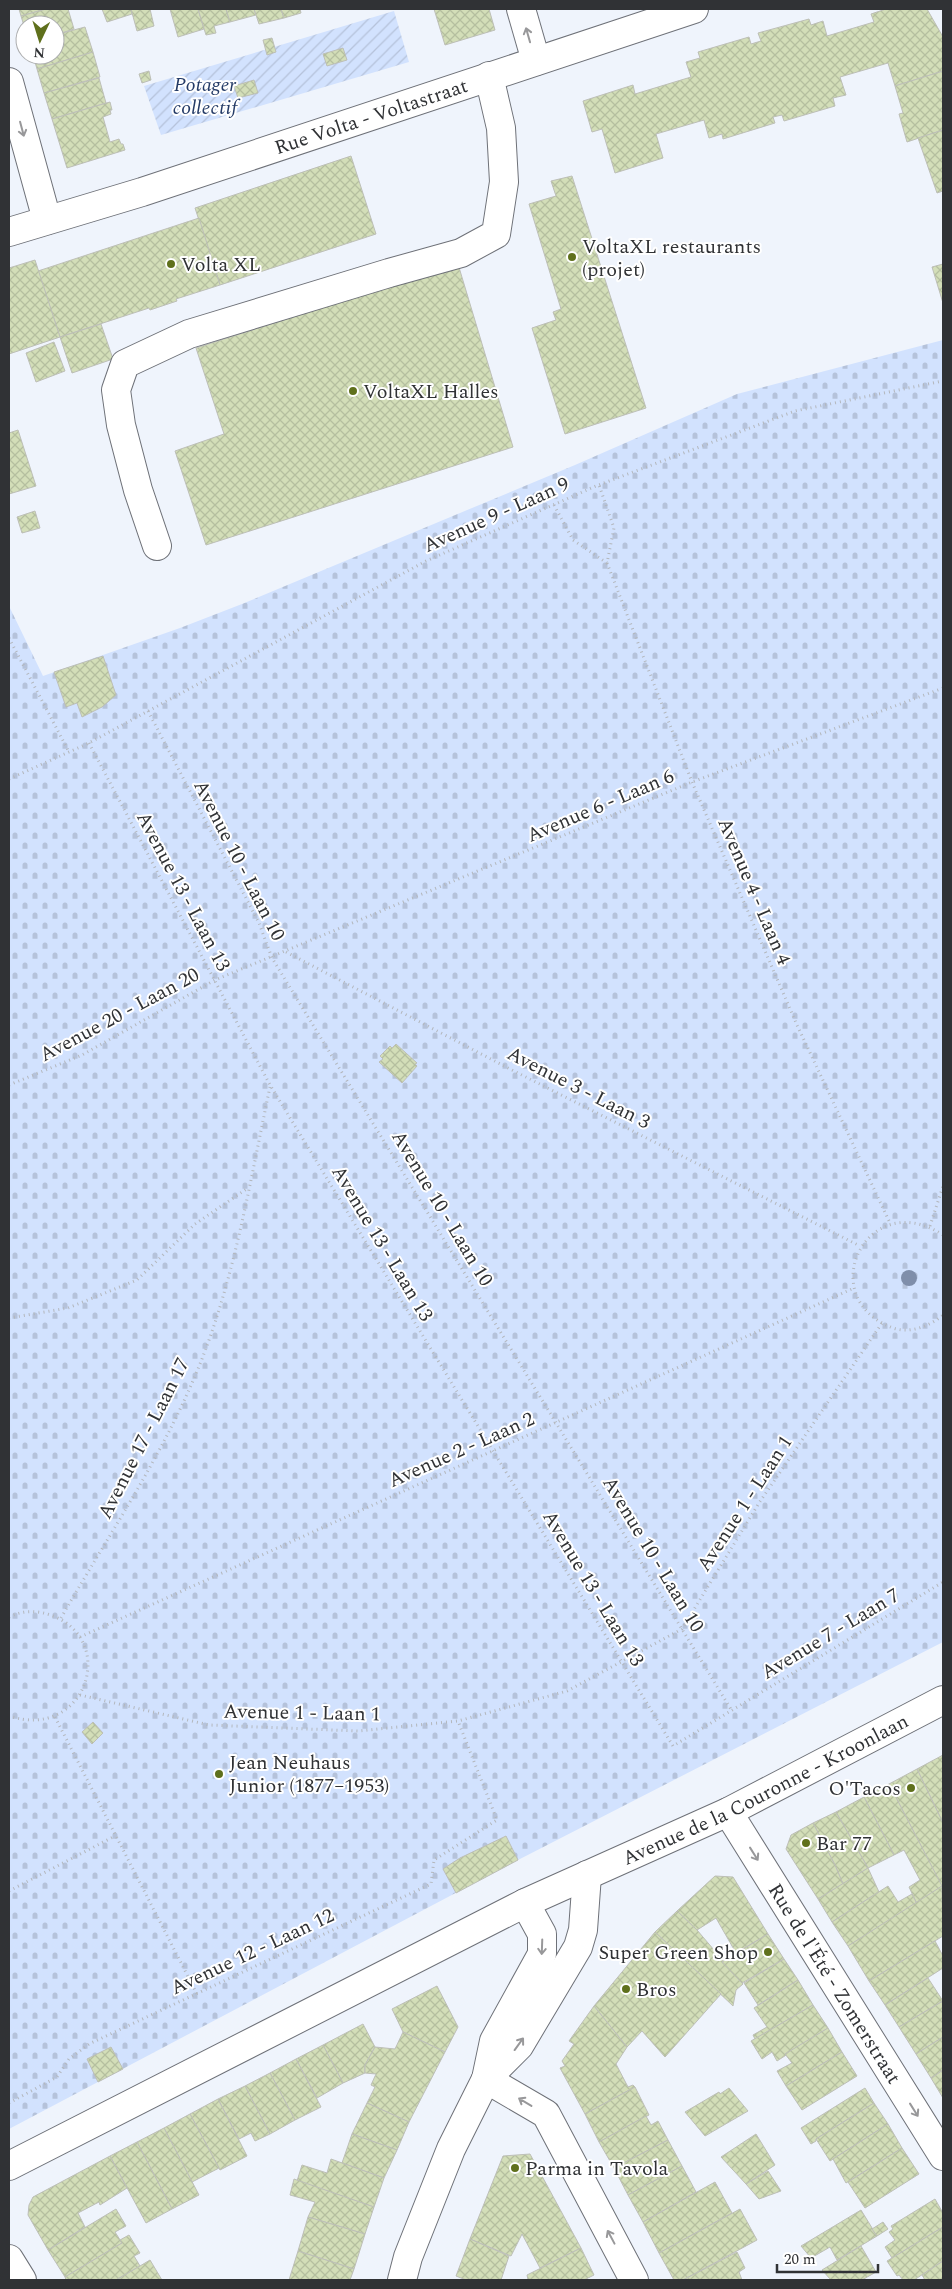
<svg xmlns="http://www.w3.org/2000/svg" width="952" height="2289" viewBox="0 0 952 2289" font-family="Spectral,serif">
<defs>
<pattern id="cemetery-stones" width="16" height="16" patternUnits="userSpaceOnUse" patternTransform="scale(1.25)"><rect width="16" height="16" fill="#d2e2fe"/><path d="M2 7V4a2 2 0 0 1 4 0v3zM10 15v-3a2 2 0 0 1 4 0v3z" fill="#b5c2da"/></pattern>
<pattern id="garden-furrows" width="10" height="10" patternUnits="userSpaceOnUse" patternTransform="scale(1.25)"><rect width="10" height="10" fill="#d2e2fe"/><path d="M-1 1l2-2M0 10L10 0M9 11l2-2" fill="none" stroke="#b5c2da"/></pattern>
<pattern id="building-cross-hatch" width="8" height="8" patternUnits="userSpaceOnUse" patternTransform="scale(1.25)"><rect width="8" height="8" fill="#d3deb8"/><path d="M0 0l8 8M0 8l8-8" fill="none" stroke="#b5bf9f"/></pattern>
</defs>
<rect width="100%" height="100%" fill="#eff4fc"/>
<!-- cemetery -->
<path fill="url(#cemetery-stones)" d="M943 340V1642L518 1860 9 2129V606L43 676 180 628 242 604 575 465 737 394Z"/>
<!-- garden -->
<path fill="url(#garden-furrows)" d="M394 11 409 62 161 135 144 86Z"/>
<!-- building -->
<g fill="url(#building-cross-hatch)" stroke="#bdbfb7">
<path d="M19 9H46L21 16Z"/>
<path d="M46 9H68L74 29 55 35V25H25V29L21 16Z"/>
<path d="M102 9H131L132 14 107 22Z"/>
<path d="M131 9H150L154 26 137 31Z"/>
<path d="M170 9H198L204 29 178 37Z"/>
<path d="M198 9H226L230 22 214 26 216 33 206 35Z"/>
<path d="M226 9H254L256 15 230 22Z"/>
<path d="M254 9H281L284 18 259 24Z"/>
<path d="M281 9H300L301 13 284 18Z"/>
<path d="M434 9H489L495 30 445 45Z"/>
<path d="M886 9H927L943 37V71L895 86 888 63 840 77 846 95 833 98 835 106 784 121 782 115 773 117 775 123 723 139 722 134 709 138 704 120 656 134 663 158 615 173 602 129 592 132 583 101 633 85 635 94 691 77 686 62 700 58 698 52 749 37 751 44 761 41 758 33 809 19 811 25 823 21 827 36 874 22 871 14Z"/>
<path d="M85 27 93 52 37 69 33 55H55V35Z"/>
<path d="M272 38 276 52 267 55 263 40Z"/>
<path d="M343 48 347 60 327 66 323 54Z"/>
<path d="M93 52 100 77 44 93 37 69Z"/>
<path d="M149 71 151 80 142 83 139 74Z"/>
<path d="M943 71V130L907 142 899 114 903 113 895 86Z"/>
<path d="M99 78 106 103 52 119 44 93Z"/>
<path d="M254 80 258 93 238 98 234 86Z"/>
<path d="M110 102 112 110H110L111 114 103 117 110 142 119 139 121 144H123L125 150 67 168 52 119Z"/>
<path d="M943 130V191L937 193 918 138Z"/>
<path d="M351 156 376 234 220 285 195 208Z"/>
<path d="M572 176 646 408 565 434 532 328 556 320 553 312 561 309 529 204 556 196 551 181Z"/>
<path d="M199 218 220 285 176 299 177 301 150 310 149 308 60 337 38 271Z"/>
<path d="M35 260 60 337 9 354V268Z"/>
<path d="M458 264 513 447 206 545 175 451 224 434 196 348Z"/>
<path d="M943 264V303L932 267Z"/>
<path d="M101 324 113 359 72 373 60 337Z"/>
<path d="M54 342 65 371 36 382 26 353Z"/>
<path d="M18 430 36 486 9 494V433Z"/>
<path d="M35 511 40 528 22 533 17 517Z"/>
<path d="M103 656 116 695 102 707 82 717 77 703 66 707 54 672Z"/>
<path d="M396 1044 417 1063 415 1064 417 1066 402 1083 379 1062 383 1059 380 1056 390 1046 392 1048Z"/>
<path d="M93 1722 103 1733 92 1744 82 1732Z"/>
<path d="M943 1755V1823L917 1769Z"/>
<path d="M917 1769 943 1823V1889L889 1784Z"/>
<path d="M889 1784 942 1886 917 1904 909 1887 920 1880 904 1850 894 1855 864 1797Z"/>
<path d="M864 1797 894 1855 868 1868 836 1812Z"/>
<path d="M836 1812 868 1868 843 1884 835 1865 813 1823Z"/>
<path d="M813 1823 835 1865 843 1884 818 1899 786 1849 791 1835Z"/>
<path d="M506 1836 518 1860 456 1893 443 1869 460 1858Z"/>
<path d="M868 1868 879 1892 832 1922 818 1899Z"/>
<path d="M715 1876 733 1877 768 1934 736 1953 716 1918 697 1930 677 1911Z"/>
<path d="M888 1886 898 1902 912 1894 917 1904 848 1946 832 1922Z"/>
<path d="M942 1886 943 1936 869 1981 848 1946Z"/>
<path d="M677 1911 697 1930 743 1984 736 1990 733 2006 655 1932Z"/>
<path d="M655 1932 721 1994 665 2057 642 2031 627 2047 594 2006Z"/>
<path d="M768 1934 784 1959 742 1983 722 1962Z"/>
<path d="M935 1941 943 1956V1968L885 2005 869 1981Z"/>
<path d="M784 1959 798 1980 758 2005 744 1983Z"/>
<path d="M928 1978 943 2001 899 2027 885 2005Z"/>
<path d="M798 1980 813 2005 755 2039 753 2035 767 2027 754 2008Z"/>
<path d="M437 1986 458 2027 445 2052 403 2032 392 2009Z"/>
<path d="M943 2001V2037L916 2054 899 2027Z"/>
<path d="M813 2005 828 2028 777 2061 772 2052 762 2059 751 2041Z"/>
<path d="M594 2006 627 2047 616 2064 628 2087 633 2085 635 2087 585 2114 560 2068 565 2066 562 2061 574 2044 569 2041Z"/>
<path d="M363 2024 375 2047 365 2065V2073L343 2083 323 2045Z"/>
<path d="M828 2028 842 2052 786 2086 777 2071 792 2063 785 2054Z"/>
<path d="M403 2032 445 2052 409 2122 367 2103 375 2087 371 2085 376 2074 365 2073V2065L375 2047 395 2049Z"/>
<path d="M943 2037V2070L931 2078 916 2054Z"/>
<path d="M323 2045 343 2083 317 2098 296 2059Z"/>
<path d="M111 2047 123 2069 98 2082 87 2059Z"/>
<path d="M842 2052 857 2076 802 2110 786 2086Z"/>
<path d="M296 2059 321 2107 295 2120 270 2073Z"/>
<path d="M943 2070V2098L931 2078Z"/>
<path d="M270 2073 295 2120 270 2134 245 2086Z"/>
<path d="M245 2086 270 2134 255 2141 251 2133 239 2139 218 2099Z"/>
<path d="M635 2087 649 2115 599 2142 585 2114Z"/>
<path d="M729 2088 748 2111 705 2136 685 2112 719 2092 720 2094Z"/>
<path d="M865 2088 874 2103 816 2139V2141L811 2144 801 2128Z"/>
<path d="M218 2099 247 2156 220 2170 190 2114Z"/>
<path d="M367 2103 409 2122 397 2150 352 2134Z"/>
<path d="M874 2103 888 2124 830 2161 816 2139Z"/>
<path d="M190 2114 219 2168 192 2182 164 2128Z"/>
<path d="M646 2116 651 2125 658 2121 668 2140 614 2168 599 2142Z"/>
<path d="M888 2124 902 2148 846 2183 833 2159Z"/>
<path d="M164 2128 199 2195 172 2209 137 2142Z"/>
<path d="M352 2134 397 2150 384 2178 342 2163Z"/>
<path d="M756 2134 775 2165 746 2184 721 2157Z"/>
<path d="M668 2140 682 2166 628 2195 614 2168Z"/>
<path d="M137 2142 172 2209 146 2223 110 2156Z"/>
<path d="M902 2148 919 2174 865 2208 848 2182Z"/>
<path d="M530 2154 581 2248 540 2268 522 2234 511 2256 470 2239 503 2156Z"/>
<path d="M110 2156 127 2188 100 2205 99 2202 78 2213 85 2227 48 2250 28 2215 29 2205 33 2197Z"/>
<path d="M331 2159 384 2178 374 2207 297 2181 302 2165 327 2173Z"/>
<path d="M682 2166 696 2192 643 2222 628 2195Z"/>
<path d="M768 2171 781 2191 759 2199 746 2184Z"/>
<path d="M294 2179 374 2207 365 2234 308 2217 315 2202 290 2195Z"/>
<path d="M715 2182 732 2213 659 2253 643 2222Z"/>
<path d="M935 2199 943 2213V2227L892 2258 885 2247 895 2240 889 2232 893 2229 891 2226Z"/>
<path d="M116 2209 126 2226 115 2232 122 2243 65 2277 48 2250Z"/>
<path d="M740 2209 757 2240 683 2280H674L659 2253Z"/>
<path d="M861 2210 877 2236 837 2260 830 2247 811 2258 801 2246Z"/>
<path d="M308 2217 365 2234 354 2269 298 2251Z"/>
<path d="M883 2222 888 2229 877 2236 872 2229Z"/>
<path d="M943 2227V2261L914 2280H903L899 2275 897 2276 887 2261Z"/>
<path d="M129 2235 140 2253 134 2256 140 2266 116 2280H66L65 2277 122 2243 120 2240Z"/>
<path d="M470 2239 509 2256 501 2280H466L456 2276Z"/>
<path d="M861 2246 876 2272 862 2280H831L822 2270Z"/>
<path d="M581 2248 594 2275 584 2280H528L527 2275Z"/>
<path d="M298 2251 354 2269 350 2280H289Z"/>
<path d="M737 2252 745 2268 739 2272 742 2280H683Z"/>
<path d="M150 2260 162 2280H116L140 2266Z"/>
<path d="M943 2261V2280H925L922 2275Z"/>
</g>
<g fill="none" stroke-linecap="round" stroke-linejoin="round">
<defs>
<g id="minor">
<path d="M521 9 536 61"/>
<path d="M9 82 47 220"/>
<path id="s1" d="M9 232 142 192 694 9"/>
<path d="M157 546 138 490 121 425 116 390 125 364 189 334 389 273 461 253 496 234 504 182 501 128 489 76"/>
<path id="s2" d="M728 1812 943 2156"/>
<path d="M486 2079 546 2114 634 2280"/>
<path d="M486 2079 519 2046 578 1947 583 1930 587 1875"/>
<path id="s3" d="M9 2166 525 1903 728 1812 943 1700"/>
<path d="M9 2259 22 2280"/>
<path d="M402 2280 408 2257 451 2149 486 2079 494 2041 542 1954V1934L525 1903"/>
</g>
</defs>
<!-- minor casing -->
<use href="#minor" stroke="#6e7178" stroke-width="30"/>
<!-- path -->
<g stroke="#b3b7bd" stroke-width="3" stroke-dasharray="1 4" stroke-linecap="butt">
<path d="M554 505 573 540 607 563 614 528 599 485"/>
<path d="M607 563 692 782 797 1025 890 1223"/>
<path d="M9 638 69 752"/>
<path d="M148 711 259 923 272 958 732 1711"/>
<path d="M89 743 270 1085 673 1746 943 1582"/>
<path d="M9 779 89 743 426 561 596 486 795 411 943 381"/>
<path d="M286 952 510 1069 860 1246"/>
<path d="M9 1085 82 1055 215 980 692 782 943 688"/>
<path d="M930 1226 943 1186"/>
<path d="M943 1235C867 1185 812 1298 893 1328 910 1334 930 1326 943 1315"/>
<path d="M9 1318 68 1308 137 1280 195 1224 248 1188"/>
<path d="M9 1617C23 1610 38 1610 53 1616 118 1641 86 1741 9 1716"/>
<path d="M61 1618C105 1541 156 1466 192 1383 233 1290 249 1186 270 1087"/>
<path d="M80 1637 854 1288"/>
<path d="M80 1695 209 1725 358 1731 458 1721 567 1691 682 1629 759 1503 882 1323"/>
<path d="M55 1717 197 1994"/>
<path d="M9 1891 115 1836"/>
<path d="M9 2103 57 2077 69 2059 89 2044 431 1884 434 1860 497 1820 458 1721"/>
</g>
<!-- minor -->
<use href="#minor" stroke="#fff" stroke-width="28"/>
</g>
<!-- trees -->
<circle fill="#7f8eaa" cx="909" cy="1278" r="8"/>
<!-- one-way arrows -->
<defs><path id="oneway-shaft" d="M-6 0H5M1.5-3L5.5 0L1.5 3" fill="none" stroke-width="1.6" stroke-linecap="round" stroke-linejoin="round" transform="scale(1.25)"/></defs>
<g stroke="#98989a">
<use href="#oneway-shaft" transform="translate(528 35) rotate(-106)"/>
<use href="#oneway-shaft" transform="translate(22 129) rotate(75)"/>
<use href="#oneway-shaft" transform="translate(754 1854) rotate(58)"/>
<use href="#oneway-shaft" transform="translate(542 1947) rotate(92)"/>
<use href="#oneway-shaft" transform="translate(519 2044) rotate(-54)"/>
<use href="#oneway-shaft" transform="translate(525 2102) rotate(-149)"/>
<use href="#oneway-shaft" transform="translate(914 2110) rotate(58)"/>
<use href="#oneway-shaft" transform="translate(611 2237) rotate(-118)"/>
</g>
<!-- markers -->
<g fill="#5f701c" stroke="#fff" stroke-width="2">
<circle cx="572" cy="257" r="5"/>
<circle cx="171" cy="264" r="5"/>
<circle cx="353" cy="391" r="5"/>
<circle cx="219" cy="1774" r="5"/>
<circle cx="911" cy="1788" r="5"/>
<circle cx="806" cy="1843" r="5"/>
<circle cx="768" cy="1952" r="5"/>
<circle cx="626" cy="1989" r="5"/>
<circle cx="515" cy="2168" r="5"/>
</g>
<g text-anchor="middle" stroke-width="4" stroke-linejoin="round" paint-order="stroke">
<!-- park labels -->
<g font-size="20" font-style="italic" fill="#243b67" stroke="#fff">
<text x="205" y="91">Potager<tspan x="205" dy="23">collectif</tspan></text>
</g>
<!-- street labels -->
<g font-size="20" fill="#303235" stroke="#fff">
<text dy="7" stroke="none"><textPath href="#s1" startOffset="380">Rue Volta - Voltastraat</textPath></text>
<text transform="translate(496 514) rotate(-24)" y="7">Avenue 9 - Laan 9</text>
<text transform="translate(600 805) rotate(-23)" y="7">Avenue 6 - Laan 6</text>
<text transform="translate(240 860) rotate(63)" y="7">Avenue 10 - Laan 10</text>
<text transform="translate(184 891) rotate(62)" y="7">Avenue 13 - Laan 13</text>
<text transform="translate(755 891) rotate(67)" y="7">Avenue 4 - Laan 4</text>
<text transform="translate(119 1014) rotate(-28)" y="7">Avenue 20 - Laan 20</text>
<text transform="translate(579 1087) rotate(27)" y="7">Avenue 3 - Laan 3</text>
<text transform="translate(443 1208) rotate(59)" y="7">Avenue 10 - Laan 10</text>
<text transform="translate(383 1243) rotate(59)" y="7">Avenue 13 - Laan 13</text>
<text transform="translate(143 1438) rotate(-63)" y="7">Avenue 17 - Laan 17</text>
<text transform="translate(461 1449) rotate(-24)" y="7">Avenue 2 - Laan 2</text>
<text transform="translate(744 1503) rotate(-57)" y="7">Avenue 1 - Laan 1</text>
<text transform="translate(654 1554) rotate(59)" y="7">Avenue 10 - Laan 10</text>
<text transform="translate(594 1588) rotate(59)" y="7">Avenue 13 - Laan 13</text>
<text transform="translate(830 1633) rotate(-31)" y="7">Avenue 7 - Laan 7</text>
<text transform="translate(302 1712) rotate(1)" y="7">Avenue 1 - Laan 1</text>
<text dy="7" stroke="none"><textPath href="#s3" startOffset="845">Avenue de la Couronne - Kroonlaan</textPath></text>
<text transform="translate(252 1951) rotate(-25)" y="7">Avenue 12 - Laan 12</text>
<text dy="7" stroke="none"><textPath href="#s2" startOffset="202">Rue de l'Été - Zomerstraat</textPath></text>
</g>
<!-- poi labels -->
<g font-size="20" fill="#303235" stroke="#fff" text-anchor="start">
<text x="582" y="253">VoltaXL restaurants<tspan x="582" dy="23">(projet)</tspan></text>
<text x="181" y="271">Volta XL</text>
<text x="363" y="398">VoltaXL Halles</text>
<text x="229" y="1769">Jean Neuhaus<tspan x="229" dy="23">Junior (1877–1953)</tspan></text>
<text x="901" y="1795" text-anchor="end">O'Tacos</text>
<text x="816" y="1850">Bar 77</text>
<text x="758" y="1959" text-anchor="end">Super Green Shop</text>
<text x="636" y="1996">Bros</text>
<text x="525" y="2175">Parma in Tavola</text>
</g>
</g>
<!-- border -->
<rect width="952" height="2289" fill="none" stroke="#303235" stroke-width="20"/>
<!-- north arrow -->
<g transform="translate(40 40) rotate(184)"><circle r="24" fill="#ffffff" stroke="#acadae"/>
<path d="M0-4L9 19L0 12L-9 19Z" fill="#5f701c"/>
<text y="-8" font-size="14" font-weight="bold" text-anchor="middle" fill="#303235">N</text>
</g>
<!-- scale -->
<path d="M777 2264v8h101v-8" fill="none" stroke="#303235" stroke-width="2.5"/>
<text x="784" y="2264" font-size="15" fill="#303235" stroke="#ffffff" stroke-width="4" paint-order="stroke">20 m</text>
</svg>
